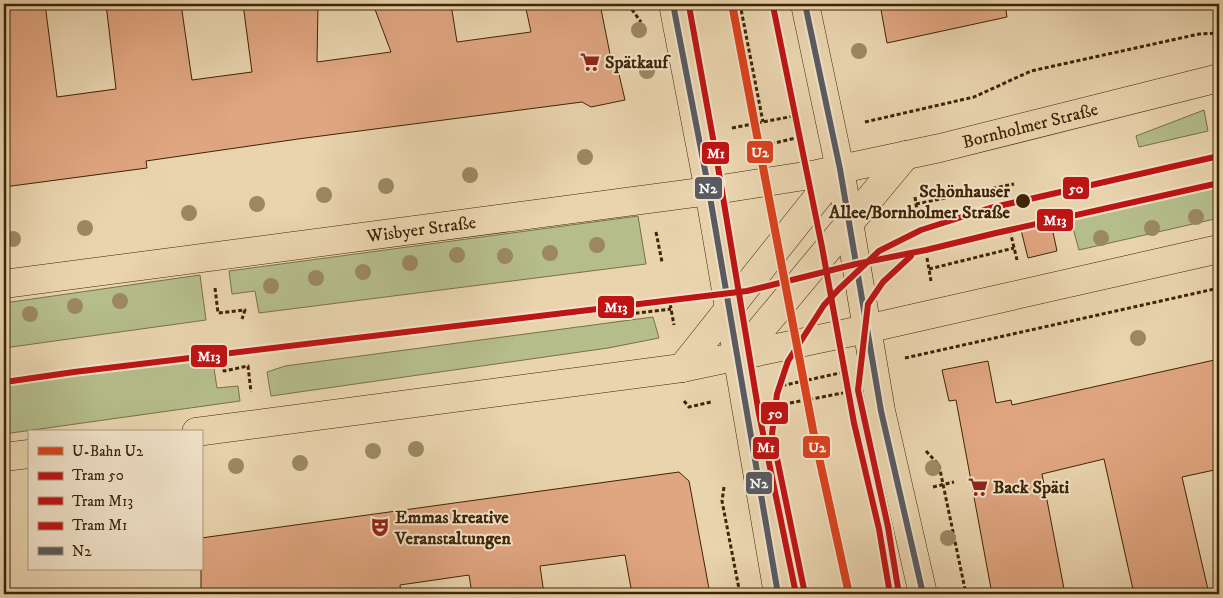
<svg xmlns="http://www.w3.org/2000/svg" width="1223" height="598" viewBox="0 0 1223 598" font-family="'IM FELL DW Pica',serif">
<rect width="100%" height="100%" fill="#e9d4ae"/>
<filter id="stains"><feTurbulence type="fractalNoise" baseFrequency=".004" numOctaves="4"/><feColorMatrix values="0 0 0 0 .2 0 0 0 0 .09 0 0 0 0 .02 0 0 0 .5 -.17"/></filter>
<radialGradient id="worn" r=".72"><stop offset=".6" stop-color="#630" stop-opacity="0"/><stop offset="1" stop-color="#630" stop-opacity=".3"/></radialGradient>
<!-- green -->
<g fill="#b5bd8b" stroke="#7a7048">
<path d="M1204 110 1208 131 1139 147 1136 136Z"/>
<path d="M1219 181V218L1079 250 1069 214Z"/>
<path d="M638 216 646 264 259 313 255 291 232 294 229 271Z"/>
<path d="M200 275 206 320 4 348V303Z"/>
<path d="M653 317 659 338 608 348 271 396 267 372 285 366Z"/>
<path d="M212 355 217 388 238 386 240 401 4 434V384Z"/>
</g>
<!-- building -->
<g fill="#e0a681" stroke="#3f2405">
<path d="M4 4H45L57 97 116 89 106 4H181L192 80 252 72 243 4H318L317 62 391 52 373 4H451L457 42 531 32 525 4H600L612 64 618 70 625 100 591 107 582 102 298 139 146 161 147 168 4 187Z"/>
<path d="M880 4H1005L1007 17 887 43Z"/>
<path d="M1051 223 1057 251 1028 258 1021 230Z"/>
<path d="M1219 359V469L1182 477 1209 594H1134L1104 459 1042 474 1065 594H992L956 400 949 401 942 370 988 361 996 403 1011 400 1012 405Z"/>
<path d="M679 472 689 481 710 594H632L625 555 540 566 544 594H472L469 575 400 585 401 594H201V538Z"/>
</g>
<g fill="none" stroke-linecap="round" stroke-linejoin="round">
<defs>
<g id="major">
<path d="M673 4 709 191 778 594"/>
<path d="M805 4 840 169 881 411 923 594"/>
<path id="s1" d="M4 284 709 191 817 174 940 148 1219 78"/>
<path d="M738 357 906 155"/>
<path d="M682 368 840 169"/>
<path d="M196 432 682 368 866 329 1219 249"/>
<path d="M4 457 29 454"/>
</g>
</defs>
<!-- major casing -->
<use href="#major" stroke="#3f2405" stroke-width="29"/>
<!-- path -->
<g stroke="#3f2405" stroke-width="3" stroke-dasharray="4 2.5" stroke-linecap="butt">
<path d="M628 4 641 22"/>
<path d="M740 4 763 122"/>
<path d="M865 122 974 97 1031 71 1199 34 1219 33"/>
<path d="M732 128 794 116"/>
<path d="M758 147 800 137"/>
<path d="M915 197 917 211"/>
<path d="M916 204 1014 184"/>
<path d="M1010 231 1017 260"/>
<path d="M656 232 662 262"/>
<path d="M927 258 931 281"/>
<path d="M929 269 1014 248"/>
<path d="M215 288 218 313 245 310 242 319"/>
<path d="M669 298 674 325"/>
<path d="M629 314 671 309"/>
<path d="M228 357 224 371 248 366 251 392"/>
<path d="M905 358 1219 288"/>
<path d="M776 387 840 373"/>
<path d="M684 401 689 407 711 402"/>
<path d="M790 403 843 393"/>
<path d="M926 451 939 465 966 594"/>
<path d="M724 487 722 501 740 594"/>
<path d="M933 487 954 482"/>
</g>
<!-- major -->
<use href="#major" stroke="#e9d4ae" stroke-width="28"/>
<defs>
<g id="bus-1">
<path d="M673 4 709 191 778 594"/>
<path d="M805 4 840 169 881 411 923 594"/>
</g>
</defs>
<!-- bus-1 casing -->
<use href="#bus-1" stroke="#f1e3ca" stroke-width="10"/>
<!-- bus-1 -->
<use href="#bus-1" stroke="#595b62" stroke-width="6"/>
<defs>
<g id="tram-1">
<path d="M805 594 772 434 777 394 788 361 824 305 839 289 879 251 921 230 990 208 1219 156"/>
<path d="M899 594 888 527 858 390 868 304 883 282 911 256"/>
</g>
<path id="tram-2" d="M5 382 74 372 747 291 856 264 926 250 996 233 1219 183"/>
<g id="tram-3">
<path d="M689 6 716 155 759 414 796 594"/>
<path d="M773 6 822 247 854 423 879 529 890 594"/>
</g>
</defs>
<!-- tram-1 casing -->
<use href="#tram-1" stroke="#f1e3ca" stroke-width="10"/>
<!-- tram-2 casing -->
<use href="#tram-2" stroke="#f1e3ca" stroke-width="10"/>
<!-- tram-3 casing -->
<use href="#tram-3" stroke="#f1e3ca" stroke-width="10"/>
<!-- tram-1 -->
<use href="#tram-1" stroke="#be1414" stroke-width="6"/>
<!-- tram-2 -->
<use href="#tram-2" stroke="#be1414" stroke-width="6"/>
<!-- tram-3 -->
<use href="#tram-3" stroke="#be1414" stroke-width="6"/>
<defs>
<path id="metro-1" d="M732 4 813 430 849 594"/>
</defs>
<!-- metro-1 casing -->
<use href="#metro-1" stroke="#f1e3ca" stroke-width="11"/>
<!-- metro-1 -->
<use href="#metro-1" stroke="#da421e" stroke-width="8"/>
</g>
<!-- trees -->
<g fill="#9b8863">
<circle cx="639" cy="30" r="8"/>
<circle cx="859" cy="51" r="8"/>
<circle cx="647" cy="71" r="8"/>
<circle cx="585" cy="157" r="8"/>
<circle cx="470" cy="175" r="8"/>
<circle cx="386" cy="186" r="8"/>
<circle cx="324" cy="195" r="8"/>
<circle cx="257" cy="204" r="8"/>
<circle cx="189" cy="213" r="8"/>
<circle cx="1196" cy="217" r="8"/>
<circle cx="85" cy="228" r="8"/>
<circle cx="1152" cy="228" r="8"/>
<circle cx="1101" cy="238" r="8"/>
<circle cx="13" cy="239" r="8"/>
<circle cx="597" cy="245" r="8"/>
<circle cx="550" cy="253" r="8"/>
<circle cx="457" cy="255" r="8"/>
<circle cx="505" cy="256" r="8"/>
<circle cx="410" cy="263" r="8"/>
<circle cx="363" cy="272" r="8"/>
<circle cx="316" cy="278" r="8"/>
<circle cx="271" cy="286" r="8"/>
<circle cx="120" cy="301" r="8"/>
<circle cx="75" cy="306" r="8"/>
<circle cx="30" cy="314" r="8"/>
<circle cx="1138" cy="338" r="8"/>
<circle cx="416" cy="449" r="8"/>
<circle cx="373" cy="451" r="8"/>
<circle cx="300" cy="463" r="8"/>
<circle cx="236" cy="466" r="8"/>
<circle cx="933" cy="468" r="8"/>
<circle cx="948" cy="538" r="8"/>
</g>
<!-- icons -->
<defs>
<symbol id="supermarket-bare" viewBox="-9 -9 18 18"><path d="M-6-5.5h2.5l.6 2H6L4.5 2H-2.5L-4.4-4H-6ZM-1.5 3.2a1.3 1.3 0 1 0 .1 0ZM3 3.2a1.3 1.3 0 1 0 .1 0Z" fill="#8f2418" stroke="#f1e3ca" stroke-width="2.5" paint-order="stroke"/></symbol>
<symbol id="theatre-bare" viewBox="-9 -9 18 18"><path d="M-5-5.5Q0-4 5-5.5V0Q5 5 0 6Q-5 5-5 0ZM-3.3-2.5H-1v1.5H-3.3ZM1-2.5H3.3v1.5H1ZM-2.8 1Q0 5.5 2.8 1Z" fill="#8f2418" stroke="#f1e3ca" stroke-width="2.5" paint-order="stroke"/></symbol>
</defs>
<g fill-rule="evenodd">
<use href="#supermarket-bare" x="576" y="48" width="28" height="28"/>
<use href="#supermarket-bare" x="964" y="473" width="28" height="28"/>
<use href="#theatre-bare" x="366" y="513" width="28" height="28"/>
</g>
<!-- markers -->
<circle fill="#3f2405" stroke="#f1e3ca" stroke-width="2" cx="1023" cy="201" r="8"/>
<g text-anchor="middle" stroke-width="4" stroke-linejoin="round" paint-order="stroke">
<!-- poi labels -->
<g font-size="18" font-weight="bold" fill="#3f2405" stroke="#f1e3ca" text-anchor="start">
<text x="605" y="68">Spätkauf</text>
<text x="993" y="493">Back Späti</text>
<text x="395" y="523">Emmas kreative<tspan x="395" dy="21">Veranstaltungen</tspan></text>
</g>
<!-- street labels -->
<g font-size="18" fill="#3f2405" stroke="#f1e3ca">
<text dy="6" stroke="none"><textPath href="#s1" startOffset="1039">Bornholmer Straße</textPath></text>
<text dy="6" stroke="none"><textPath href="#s1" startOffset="421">Wisbyer Straße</textPath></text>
</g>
<!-- stop labels -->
<g font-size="18" font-weight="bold" fill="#3f2405" stroke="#f1e3ca" text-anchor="end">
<text x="1010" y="197">Schönhauser<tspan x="1010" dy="21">Allee/Bornholmer Straße</tspan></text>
</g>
</g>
<g stroke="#f1e3ca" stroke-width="2">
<rect x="746" y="140" width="28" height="24" rx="5" fill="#da421e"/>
<rect x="701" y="141" width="29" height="24" rx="5" fill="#be1414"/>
<rect x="694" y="176" width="29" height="24" rx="5" fill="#595b62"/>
<rect x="1062" y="176" width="28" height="24" rx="5" fill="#be1414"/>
<rect x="1036" y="208" width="38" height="24" rx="5" fill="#be1414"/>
<rect x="597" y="295" width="38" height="24" rx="5" fill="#be1414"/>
<rect x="190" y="344" width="38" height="24" rx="5" fill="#be1414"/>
<rect x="760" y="401" width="29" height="24" rx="5" fill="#be1414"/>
<rect x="802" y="435" width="29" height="24" rx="5" fill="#da421e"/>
<rect x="752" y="436" width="28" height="24" rx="5" fill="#be1414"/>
<rect x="745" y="471" width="28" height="24" rx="5" fill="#595b62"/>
</g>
<g font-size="14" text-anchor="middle" font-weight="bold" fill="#fff">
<text x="760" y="157">U2</text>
<text x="716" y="158">M1</text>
<text x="708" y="193">N2</text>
<text x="1076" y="193">50</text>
<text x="1055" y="225">M13</text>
<text x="616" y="312">M13</text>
<text x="209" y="361">M13</text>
<text x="775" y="418">50</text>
<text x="817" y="452">U2</text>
<text x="766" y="452">M1</text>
<text x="759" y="488">N2</text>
</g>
<!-- margin -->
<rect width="1223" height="598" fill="none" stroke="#e9d4ae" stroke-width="20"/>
<rect x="5" y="5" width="1213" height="588" fill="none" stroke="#3f2405" stroke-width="2.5"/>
<rect x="10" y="10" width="1203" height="578" fill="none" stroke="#3f2405"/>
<!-- legend -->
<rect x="28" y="430" width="175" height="140" fill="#f1e3ca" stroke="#aa977b"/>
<rect x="38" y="447" width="25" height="8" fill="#da421e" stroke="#aa977b"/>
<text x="72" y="456" font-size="15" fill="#3f2405">U-Bahn U2</text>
<rect x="38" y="472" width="25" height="8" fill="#be1414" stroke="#aa977b"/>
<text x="72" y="480" font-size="15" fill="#3f2405">Tram 50</text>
<rect x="38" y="497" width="25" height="8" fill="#be1414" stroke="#aa977b"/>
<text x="72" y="506" font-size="15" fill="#3f2405">Tram M13</text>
<rect x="38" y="522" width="25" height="8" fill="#be1414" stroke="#aa977b"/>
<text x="72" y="530" font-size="15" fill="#3f2405">Tram M1</text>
<rect x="38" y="547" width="25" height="8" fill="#595b62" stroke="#aa977b"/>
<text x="72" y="556" font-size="15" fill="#3f2405">N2</text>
<rect width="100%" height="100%" filter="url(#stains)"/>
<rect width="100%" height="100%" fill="url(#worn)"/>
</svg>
